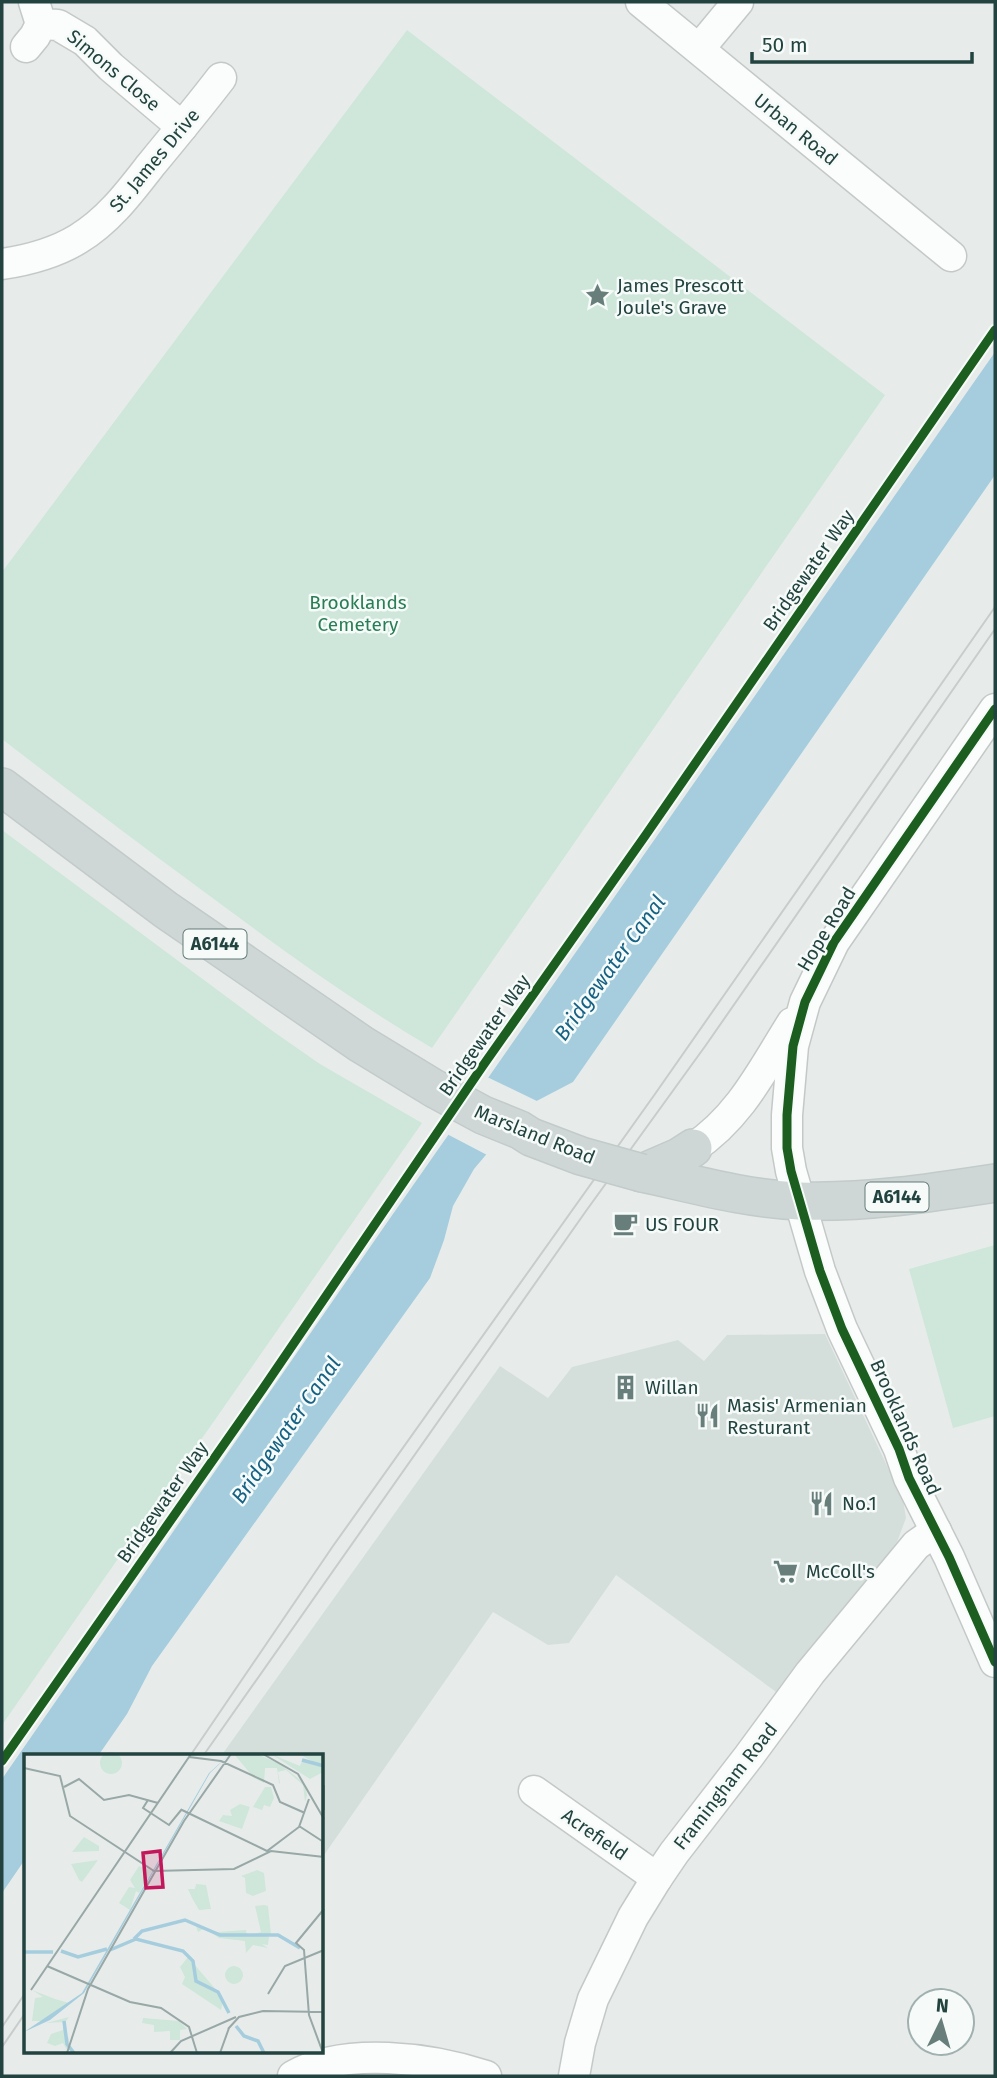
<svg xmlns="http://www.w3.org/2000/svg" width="997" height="2078" viewBox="0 0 997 2078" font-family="'Fira Sans',sans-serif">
<rect width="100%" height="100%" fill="#e7eceb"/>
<!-- built -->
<path fill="#d4dfdb" d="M825 1334 903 1500 906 1518 897 1542 783 1697 616 1575 569 1643 548 1645 493 1612 322 1858V1756H221L500 1366 548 1398 572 1367 678 1340 704 1361 727 1335Z"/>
<!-- green -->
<g fill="#cfe6da">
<path d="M407 30 885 395 432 1048C352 1001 277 946 203 891 135 841 68 790 2 739V572Z"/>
<path d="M2 830 274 1032 320 1064 422 1123 2 1725Z"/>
<path d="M995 1245V1416L953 1428 909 1269Z"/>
</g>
<!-- water -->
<path fill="#a5cdde" d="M995 352V475L573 1082 527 1106 474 1169 453 1206 444 1240 430 1278 152 1666 127 1714 98 1756H26V1858L2 1893V1779L386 1224Z"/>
<!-- pier -->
<path fill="#e7eceb" d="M485 1076 541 1103 529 1109 489 1156 445 1133Z"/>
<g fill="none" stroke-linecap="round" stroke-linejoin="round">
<defs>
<g id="minor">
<path d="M34 2 41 24 58 25 85 41 111 67 182 127"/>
<path d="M641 2 951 256"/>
<path d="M26 47 35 36 41 24"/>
<path d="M699 49 738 2"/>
<path d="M2 264C29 260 55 253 78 239 108 221 129 193 150 166 174 137 198 108 221 78"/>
<path d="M995 709 834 942 805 1002 793 1046 787 1115V1148L791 1171 820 1271 842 1329 899 1449 909 1478 949 1557 995 1662"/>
<path d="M693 1148C740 1117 763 1069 792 1023"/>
<path d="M534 1791 657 1878"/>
<path d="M293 2076C345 2046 431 2058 486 2076"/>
<path d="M574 2076 580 2043 593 1999 633 1917 657 1878 674 1853 749 1756 810 1673 916 1545 936 1531"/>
</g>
<g id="major">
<path d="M2 787 166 910 361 1044 435 1089"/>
<path d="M642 1173C694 1184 746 1199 799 1201 865 1203 930 1193 995 1183"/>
<path d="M642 1173 679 1157 693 1148"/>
</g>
</defs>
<!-- minor casing -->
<use href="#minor" stroke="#c4c9c8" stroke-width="33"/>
<!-- major casing -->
<use href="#major" stroke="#c2cbca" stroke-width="40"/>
<!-- minor -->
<use href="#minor" stroke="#fbfcfc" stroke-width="30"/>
<!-- major -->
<use href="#major" stroke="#ced7d6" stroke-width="37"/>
<!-- tram -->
<g stroke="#c8cdcc" stroke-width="2">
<path d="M190 1756 333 1546 655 1094 995 607"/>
<path d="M203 1756 586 1211 706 1045 995 629"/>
<path d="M2 2027 26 1992"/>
<path d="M2 2047 26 2012"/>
</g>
<defs>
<path id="major-bridge" d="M435 1089 483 1115 520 1130 531 1137 581 1156 642 1173"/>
</defs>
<!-- major-bridge casing -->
<use href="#major-bridge" stroke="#c2cbca" stroke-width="40" stroke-linecap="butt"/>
<!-- major-bridge -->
<use href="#major-bridge" stroke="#ced7d6" stroke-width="37"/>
<defs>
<g id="cycleway">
<path d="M995 709 834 942 805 1002 793 1046 787 1115V1148L791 1171 820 1271 842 1329 899 1449 909 1478 949 1557 995 1662"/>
<path d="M2 1761 262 1390 482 1067 645 836 995 330"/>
</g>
</defs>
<!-- cycleway casing -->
<use href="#cycleway" stroke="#f6fbf9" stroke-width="13"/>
<!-- cycleway -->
<use href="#cycleway" stroke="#1b5e20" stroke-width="9"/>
</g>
<!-- icons -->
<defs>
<symbol id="sight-bare" viewBox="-9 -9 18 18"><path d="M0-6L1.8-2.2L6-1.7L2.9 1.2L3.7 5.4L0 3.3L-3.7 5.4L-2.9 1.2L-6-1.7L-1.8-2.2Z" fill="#677e7b" stroke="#f6fbf9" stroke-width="2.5" paint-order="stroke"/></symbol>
<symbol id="cafe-bare" viewBox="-9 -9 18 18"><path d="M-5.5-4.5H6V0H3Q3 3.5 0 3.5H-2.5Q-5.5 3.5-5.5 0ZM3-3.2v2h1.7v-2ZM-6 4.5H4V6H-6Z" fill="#677e7b" stroke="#f6fbf9" stroke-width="2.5" paint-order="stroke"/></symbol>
<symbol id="building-bare" viewBox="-9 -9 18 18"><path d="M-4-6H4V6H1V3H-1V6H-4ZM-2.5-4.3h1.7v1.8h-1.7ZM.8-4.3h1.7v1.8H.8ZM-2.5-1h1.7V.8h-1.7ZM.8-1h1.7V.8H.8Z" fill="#677e7b" stroke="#f6fbf9" stroke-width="2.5" paint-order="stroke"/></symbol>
<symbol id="restaurant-bare" viewBox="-9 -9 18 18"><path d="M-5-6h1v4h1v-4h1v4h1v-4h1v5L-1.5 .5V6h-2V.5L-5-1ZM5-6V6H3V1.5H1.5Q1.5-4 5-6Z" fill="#677e7b" stroke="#f6fbf9" stroke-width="2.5" paint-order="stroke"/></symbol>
<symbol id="supermarket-bare" viewBox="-9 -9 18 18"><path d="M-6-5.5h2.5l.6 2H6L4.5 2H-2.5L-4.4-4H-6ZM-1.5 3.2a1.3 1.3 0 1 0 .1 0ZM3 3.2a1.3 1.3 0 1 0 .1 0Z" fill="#677e7b" stroke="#f6fbf9" stroke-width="2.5" paint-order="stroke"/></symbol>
</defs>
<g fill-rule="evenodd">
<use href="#sight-bare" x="580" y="278" width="35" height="35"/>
<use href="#cafe-bare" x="608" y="1206" width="35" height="35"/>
<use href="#building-bare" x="608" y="1370" width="35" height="35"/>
<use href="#restaurant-bare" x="690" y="1398" width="35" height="35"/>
<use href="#restaurant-bare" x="804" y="1486" width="35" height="35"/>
<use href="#supermarket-bare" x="768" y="1554" width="35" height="35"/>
</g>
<g text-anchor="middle" stroke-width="5" stroke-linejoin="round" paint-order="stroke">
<!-- shield labels -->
<g fill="#f6fbf9" stroke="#627a77" stroke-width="2">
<rect x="183.5" y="929.5" width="63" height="29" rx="5"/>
<rect x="865.5" y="1182.5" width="63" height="29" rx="5"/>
</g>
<g font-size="18" font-weight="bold" fill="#22433f">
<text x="215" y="950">A6144</text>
<text x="897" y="1203">A6144</text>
</g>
<!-- street labels -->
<g font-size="19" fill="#22433f" stroke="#f6fbf9">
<text transform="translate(114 70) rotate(40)" y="7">Simons Close</text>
<text transform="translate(796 129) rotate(39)" y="7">Urban Road</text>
<text transform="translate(154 160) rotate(-50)" y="7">St. James Drive</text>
<text transform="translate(808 570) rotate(-55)" y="7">Bridgewater Way</text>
<text transform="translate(826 929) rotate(-59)" y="7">Hope Road</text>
<text transform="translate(484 1035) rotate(-55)" y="7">Bridgewater Way</text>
<text transform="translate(535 1134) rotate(22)" y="7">Marsland Road</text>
<text transform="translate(906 1427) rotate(66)" y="7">Brooklands Road</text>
<text transform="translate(162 1502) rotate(-55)" y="7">Bridgewater Way</text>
<text transform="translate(725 1786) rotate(-52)" y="7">Framingham Road</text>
<text transform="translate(595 1834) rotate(35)" y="7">Acrefield</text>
</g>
<!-- poi labels -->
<g font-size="19" fill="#22433f" stroke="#f6fbf9" text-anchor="start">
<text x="617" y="292">James Prescott<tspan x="617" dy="22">Joule's Grave</tspan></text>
<text x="645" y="1231">US FOUR</text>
<text x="645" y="1394">Willan</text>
<text x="727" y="1412">Masis' Armenian<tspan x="727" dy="22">Resturant</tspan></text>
<text x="842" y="1510">No.1</text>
<text x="806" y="1578">McColl's</text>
</g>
<!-- park labels -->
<g font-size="19" fill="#287e55" stroke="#f6fbf9">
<text x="358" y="609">Brooklands<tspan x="358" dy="22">Cemetery</tspan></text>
</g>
<!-- water labels -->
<g font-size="21" font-style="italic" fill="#166285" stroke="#f6fbf9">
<text transform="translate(610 968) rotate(-54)" y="7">Bridgewater Canal</text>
<text transform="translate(286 1430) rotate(-55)" y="7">Bridgewater Canal</text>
</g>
</g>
<!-- overview -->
<g transform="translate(24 1754)">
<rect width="299" height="299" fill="#e7eceb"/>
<path d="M76 9a11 11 0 1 1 22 0a11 11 0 1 1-22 0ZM210 0H233L256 10 275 25 282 32 287 41 282 33 283 42 281 48 279 31 262 16 254 18 256 29 255 30 253 14H241L240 29 230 24ZM247 0 276 12 278 7 295 11 275 0H299V18L286 25ZM241 33H247L250 44 246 53 240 51 238 56 229 53ZM216 50 226 53 218 75 195 67 199 61 208 62 206 56ZM60 83 75 92V97L48 98ZM74 106 58 128 55 126 47 110ZM115 112 128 117 115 139 112 137 106 156 95 149 105 133 111 134 106 126ZM233 116 240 119 242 137 229 142 222 139 221 124 217 122ZM172 130 182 131 187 155 175 156 168 144 164 135H171ZM240 151 244 152 247 180H256L258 182 236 180 245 183 244 191 238 190 244 194 229 191 222 199 221 187 195 184 181 174 174 178 172 172 194 178 222 176 223 182 237 178 231 152ZM164 203 194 238 199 247 197 256 158 230 161 223 156 213ZM201 221a9 9 0 1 1 18 0a9 9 0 1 1-18 0ZM8 236 31 245 45 249 21 267H8L11 244 19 243ZM45 263 39 271 45 285 43 296 39 289 31 292 23 289 27 280 39 276V272L40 268 22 269ZM119 264 155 267 163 275 156 276V286H146V277L130 278V271L118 269Z" fill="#cfe6da"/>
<path d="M206 0 186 19 60 239 26 266 0 278 58 239 185 19Z" fill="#a5cdde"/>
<path fill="none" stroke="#a5cdde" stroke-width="3.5" d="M278 6 300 12M110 185 118 177 161 166 196 181H254L276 194M86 196 112 185 159 197 169 207 172 227 194 238 205 259M37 197 54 203 83 195M0 198H29M40 267 43 290 50 299M212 272 220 282 234 287 240 299"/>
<path fill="none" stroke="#98a8a6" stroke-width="2" d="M239 0 274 20 300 65M165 3 197 7 249 31 256 48 281 59M0 14 36 22 46 62 130 117 210 115 247 97 300 103M300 31V56M40 33 55 25 80 46 105 41 134 49M124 46 119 54 145 71 158 55M158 56 243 97 275 73 285 45M275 72 298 87V103M23 212 106 248 137 254 165 273 173 299M7 236 167 0M244 240 261 212 300 196M204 275 215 263 239 257 300 258M43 299 64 235 160 67 207 0M146 299 157 287 212 263M196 299 205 274M299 299 285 261 280 196 272 189 300 155"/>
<path fill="#c2185b" fill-opacity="0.15" stroke="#c2185b" stroke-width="3.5" d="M136 97 139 133 122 134 119 99Z"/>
<rect width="299" height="299" fill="none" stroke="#22433f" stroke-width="3.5"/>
</g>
<!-- border -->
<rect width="997" height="2078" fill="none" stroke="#22433f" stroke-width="7"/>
<!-- north arrow -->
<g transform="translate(941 2022) rotate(5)"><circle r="33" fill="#f6fbf9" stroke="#a1b1af" stroke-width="2"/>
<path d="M0-5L12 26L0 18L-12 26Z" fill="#677e7b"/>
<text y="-10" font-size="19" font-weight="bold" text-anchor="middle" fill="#22433f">N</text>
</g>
<!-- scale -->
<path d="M752 52v10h220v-10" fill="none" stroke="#22433f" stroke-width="3.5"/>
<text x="762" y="52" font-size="21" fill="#22433f" stroke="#f6fbf9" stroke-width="5" paint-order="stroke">50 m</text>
</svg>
